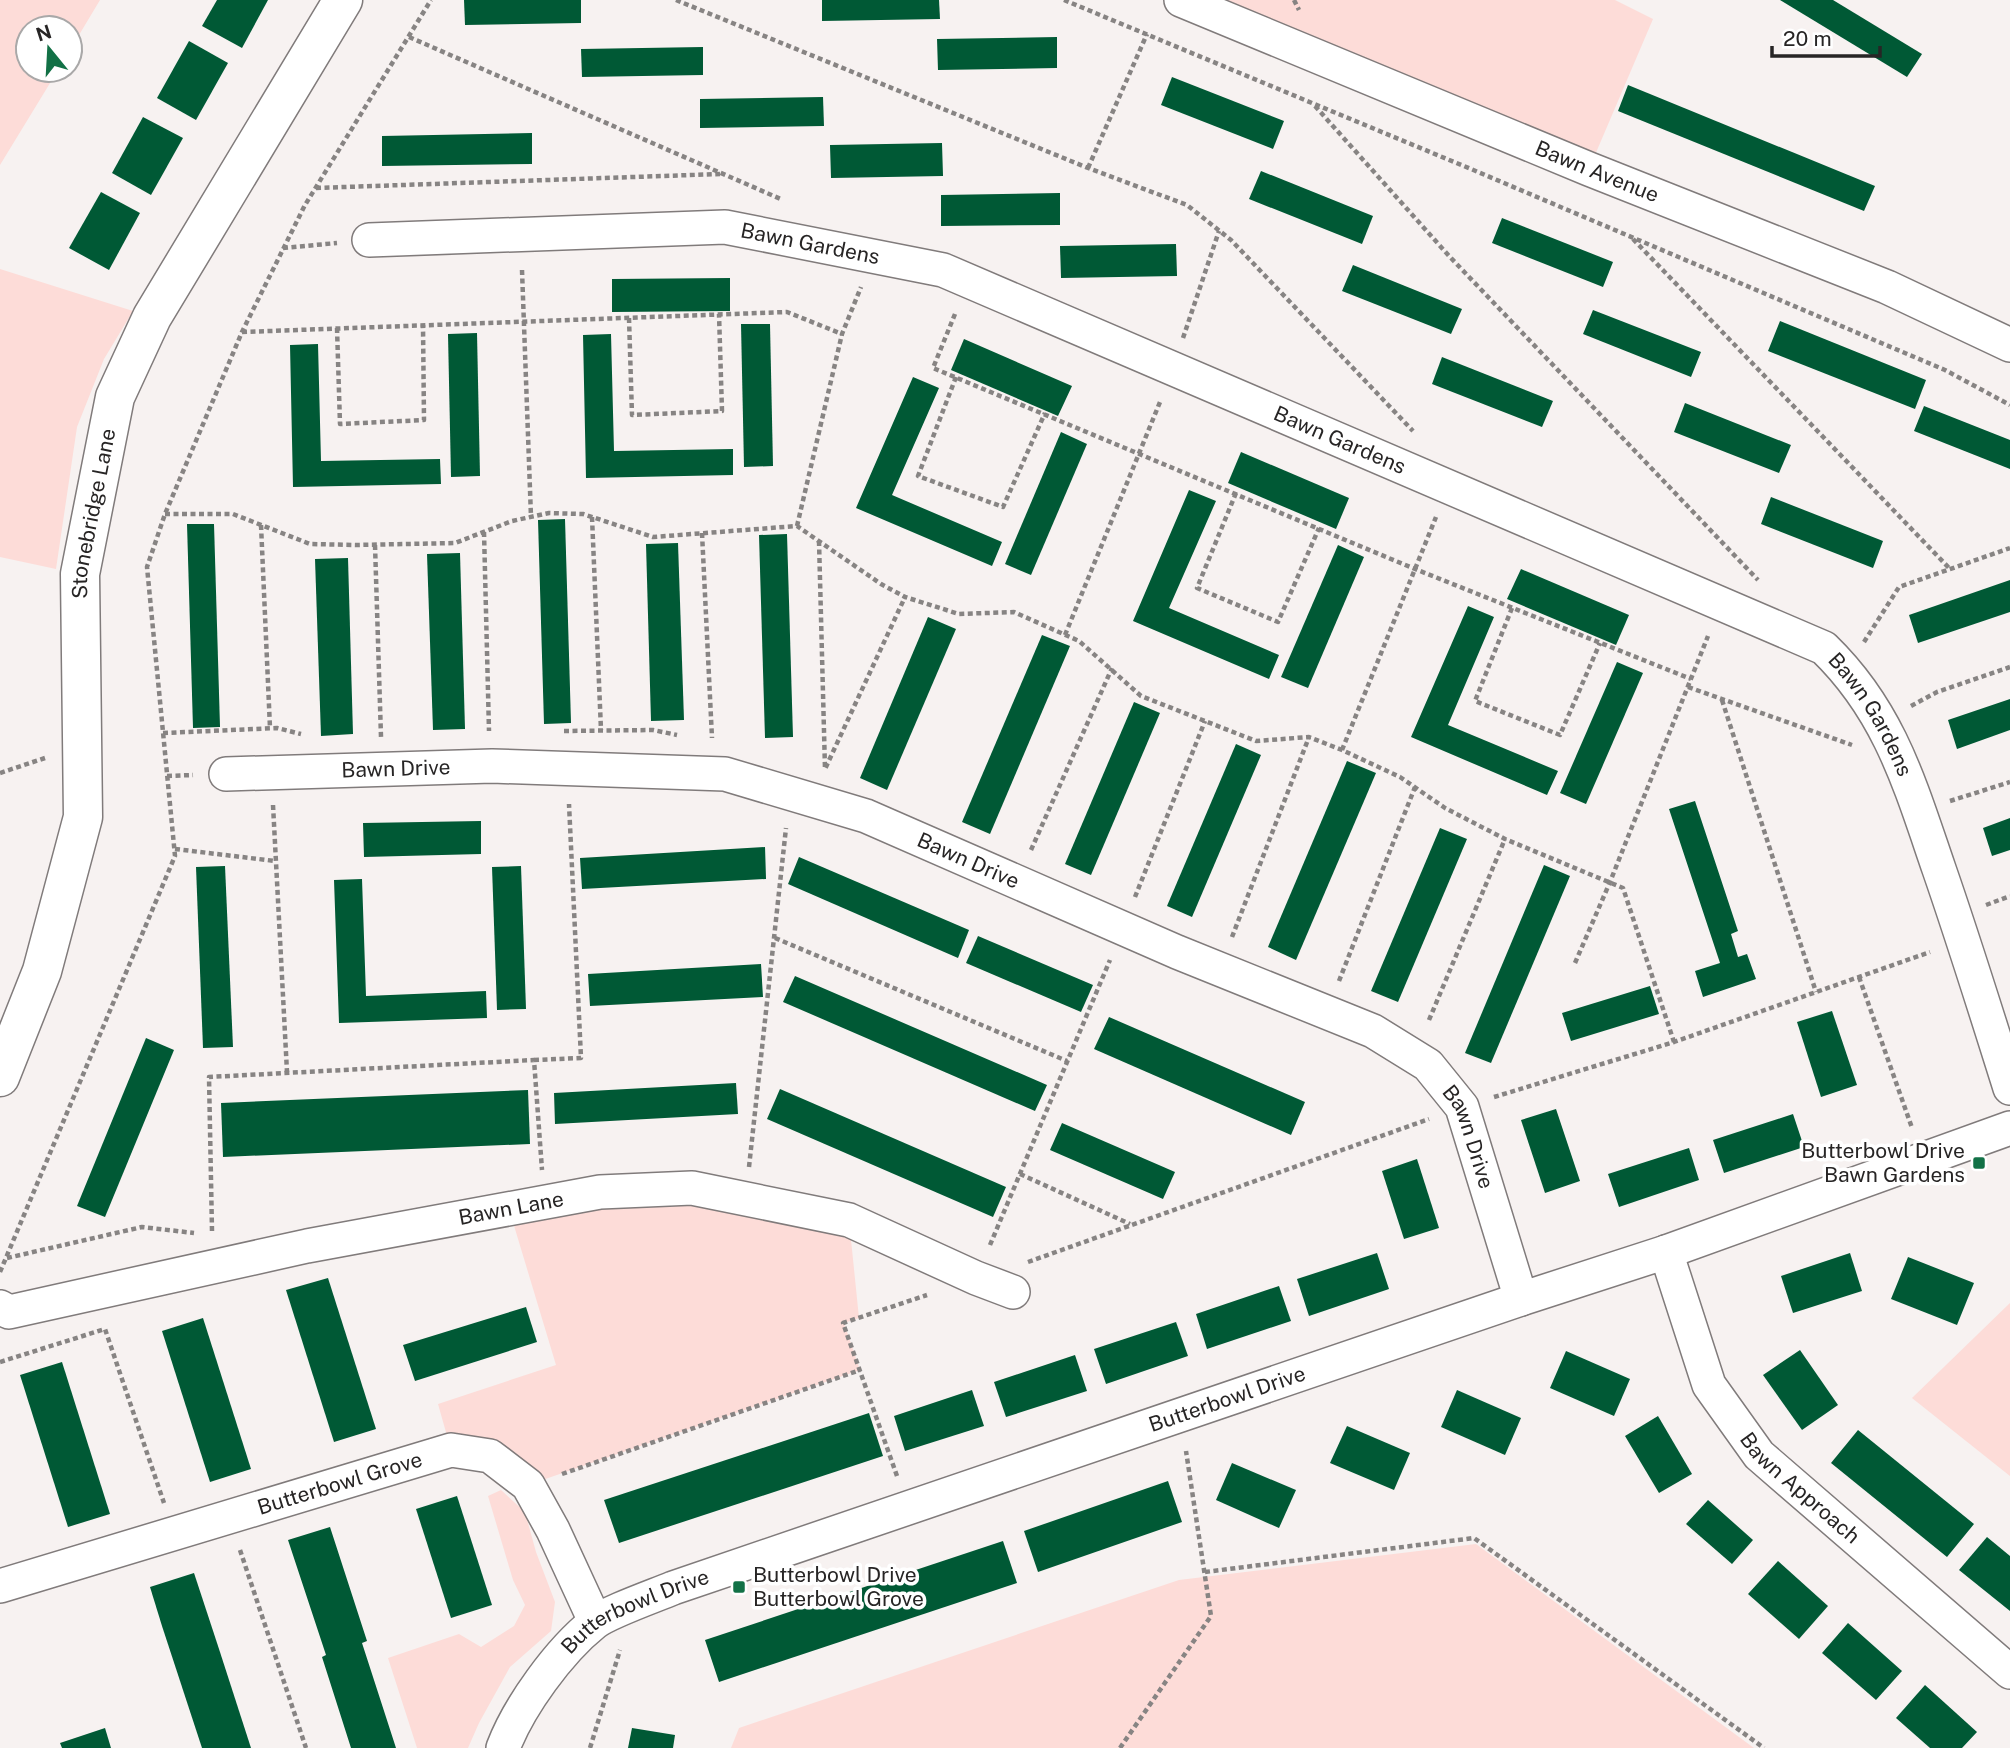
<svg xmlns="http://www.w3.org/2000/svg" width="2010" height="1748" viewBox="0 0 2010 1748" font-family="'Public Sans',sans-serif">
<rect width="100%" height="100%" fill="#f7f2f1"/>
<!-- green -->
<g fill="#fddcd8">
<path d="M0 0H100L70 50V28H28V70H58L0 165Z"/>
<path d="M1181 0H1615L1653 19 1589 169Z"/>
<path d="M0 269 133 311 104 359 77 427 56 569 0 557Z"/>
<path d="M600 1192 849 1220 859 1318 844 1323 860 1370 528 1485 451 1450 438 1404 556 1365 509 1209Z"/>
<path d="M2010 1303V1476L1912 1398Z"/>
<path d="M501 1490 525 1512 536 1552 555 1602 551 1631 510 1667 479 1723 468 1748H417L388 1658 459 1634 481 1647 514 1626 525 1605 513 1580 488 1496Z"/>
<path d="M1476 1544 1754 1748H731L739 1728 1179 1580Z"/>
</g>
<!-- building -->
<g fill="#005935">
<path d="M217 0H268L242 48 202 26Z"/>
<path d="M464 0H581V23L465 25Z"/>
<path d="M822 0H939L940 19 822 21Z"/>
<path d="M1780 0H1833L1922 54 1907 77Z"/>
<path d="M1057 37V68L938 70 937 39Z"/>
<path d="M189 41 228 63 196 120 157 98Z"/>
<path d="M703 47V75L582 77 581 49Z"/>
<path d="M1172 77 1284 121 1273 149 1161 105Z"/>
<path d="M1628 85 1875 186 1864 211 1618 111Z"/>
<path d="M823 97 824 126 700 128V99Z"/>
<path d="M143 117 183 138 151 195 112 173Z"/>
<path d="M532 133V164L382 166V136Z"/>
<path d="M942 143 943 176 831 178 830 145Z"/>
<path d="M1261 171 1373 216 1362 244 1249 199Z"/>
<path d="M101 192 140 213 109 270 69 248Z"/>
<path d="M1060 193V225L941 226V195Z"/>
<path d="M1502 218 1613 262 1603 287 1492 243Z"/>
<path d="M1176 244 1177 276 1061 278 1060 246Z"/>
<path d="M1353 265 1462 309 1451 334 1342 291Z"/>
<path d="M730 278V311L612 312V279Z"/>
<path d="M1593 310 1701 352 1691 377 1583 334Z"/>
<path d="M1780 321 1926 380 1915 409 1768 351Z"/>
<path d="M741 324H770L773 466 744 467Z"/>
<path d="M477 333 480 476 451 477 448 334Z"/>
<path d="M611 334 614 451 733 449V475L586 478 583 335Z"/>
<path d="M964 339 1072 386 1058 416 951 370Z"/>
<path d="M318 344 321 461 440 459 441 484 293 487 290 345Z"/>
<path d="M1442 357 1553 401 1542 427 1432 384Z"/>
<path d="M913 377 939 388 892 495 1002 542 992 566 856 508Z"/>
<path d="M1685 403 1791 445 1779 473 1674 432Z"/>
<path d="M1924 406 2010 440V469L1914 431Z"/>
<path d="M1061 432 1087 444 1031 575 1005 564Z"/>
<path d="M1241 452 1349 498 1336 529 1228 483Z"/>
<path d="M1189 490 1216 501 1169 608 1279 655 1269 679 1133 621Z"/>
<path d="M1771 497 1883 541 1873 568 1761 524Z"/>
<path d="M565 519 571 723 544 724 538 520Z"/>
<path d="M187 524H214L220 727 193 728Z"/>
<path d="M787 534 793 737 765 738 759 535Z"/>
<path d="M678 543 684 720 651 721 646 544Z"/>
<path d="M1338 545 1364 557 1308 688 1281 677Z"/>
<path d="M460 553 465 729 433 730 427 554Z"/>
<path d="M348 558 353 734 321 736 315 559Z"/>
<path d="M1521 569 1629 615 1616 645 1507 599Z"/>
<path d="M2010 580V612L1918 643 1909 615Z"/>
<path d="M1468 606 1494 617 1448 725 1558 771 1547 795 1411 737Z"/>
<path d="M928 617 956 629 887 790 860 778Z"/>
<path d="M1042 635 1070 646 990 834 962 822Z"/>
<path d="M1617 662 1643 673 1586 804 1560 793Z"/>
<path d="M2010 699V730L1957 749 1948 720Z"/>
<path d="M1134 702 1160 713 1091 875 1065 864Z"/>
<path d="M1236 744 1261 755 1192 917 1167 906Z"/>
<path d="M1347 761 1376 773 1296 960 1268 947Z"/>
<path d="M1695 801 1738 931 1731 934 1738 957 1747 954 1756 979 1703 997 1695 971 1720 963 1669 809Z"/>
<path d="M2010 818V850L1992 856 1983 828Z"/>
<path d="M481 821V854L364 857 363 823Z"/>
<path d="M1440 828 1467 839 1398 1002 1371 991Z"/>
<path d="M765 847 766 879 582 889 580 858Z"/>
<path d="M799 857 969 930 958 958 788 884Z"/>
<path d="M1544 865 1570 876 1491 1063 1465 1053Z"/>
<path d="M225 866 233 1047 203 1048 196 867Z"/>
<path d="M521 866 526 1009 497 1010 492 867Z"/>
<path d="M362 879 366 996 486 991 487 1018 339 1023 334 880Z"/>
<path d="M978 936 1093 985 1081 1012 966 963Z"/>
<path d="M761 964 763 997 590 1006 588 974Z"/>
<path d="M795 976 1047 1085 1035 1111 783 1002Z"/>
<path d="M1650 986 1659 1014 1571 1041 1562 1013Z"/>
<path d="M1832 1011 1857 1085 1821 1097 1797 1022Z"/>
<path d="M1109 1017 1305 1102 1291 1135 1094 1049Z"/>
<path d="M146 1038 174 1050 105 1217 77 1206Z"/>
<path d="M736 1083 738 1114 555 1124 554 1093Z"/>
<path d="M780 1089 1006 1187 993 1217 767 1119Z"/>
<path d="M528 1090 530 1144 223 1157 221 1103Z"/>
<path d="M1556 1109 1580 1181 1545 1193 1521 1120Z"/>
<path d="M1793 1114 1804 1147 1724 1173 1713 1140Z"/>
<path d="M1062 1123 1175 1172 1163 1199 1050 1150Z"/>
<path d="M1689 1148 1699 1180 1619 1207 1608 1174Z"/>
<path d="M1417 1159 1439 1228 1404 1239 1382 1171Z"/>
<path d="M1377 1253 1389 1289 1309 1316 1297 1279Z"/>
<path d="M1850 1253 1862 1291 1793 1313 1781 1276Z"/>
<path d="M1908 1257 1974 1283 1957 1325 1891 1299Z"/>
<path d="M328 1278 376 1429 334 1442 286 1290Z"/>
<path d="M1279 1286 1291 1321 1207 1349 1196 1314Z"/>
<path d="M526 1307 537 1342 415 1381 403 1345Z"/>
<path d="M203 1318 251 1469 210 1482 162 1331Z"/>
<path d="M1176 1322 1188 1356 1106 1384 1094 1349Z"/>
<path d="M1800 1350 1838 1405 1802 1430 1763 1375Z"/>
<path d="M1566 1351 1630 1379 1614 1416 1550 1388Z"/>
<path d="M1075 1355 1087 1391 1006 1417 994 1382Z"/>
<path d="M62 1362 110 1514 68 1527 20 1375Z"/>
<path d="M972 1390 984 1426 905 1451 894 1416Z"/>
<path d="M1457 1390 1521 1418 1505 1455 1441 1427Z"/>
<path d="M869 1413 883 1456 619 1543 604 1500Z"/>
<path d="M1658 1416 1692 1474 1659 1493 1625 1436Z"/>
<path d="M1347 1426 1410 1453 1394 1490 1330 1463Z"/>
<path d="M1858 1430 1974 1524 1947 1557 1831 1463Z"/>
<path d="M1232 1463 1296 1490 1279 1528 1216 1500Z"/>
<path d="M1168 1481 1182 1522 1038 1572 1024 1531Z"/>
<path d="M457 1496 492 1605 451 1618 416 1509Z"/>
<path d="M1708 1500 1753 1540 1732 1564 1686 1524Z"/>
<path d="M330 1527 367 1641 362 1643 396 1748H351L322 1657 326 1655 288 1540Z"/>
<path d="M1987 1537 2010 1556V1611L1959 1570Z"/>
<path d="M1003 1541 1017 1583 719 1682 705 1640Z"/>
<path d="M1778 1561 1828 1606 1799 1639 1748 1594Z"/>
<path d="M194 1573 219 1649 251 1748H202L162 1626 150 1587Z"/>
<path d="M1848 1623 1902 1671 1876 1700 1822 1653Z"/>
<path d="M1925 1685 1977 1732 1962 1748H1930L1896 1718Z"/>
<path d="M105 1728 111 1748H62L60 1743Z"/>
<path d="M632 1728 675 1735 673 1748H628Z"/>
</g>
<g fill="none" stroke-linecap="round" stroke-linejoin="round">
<defs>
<g id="minor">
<path id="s1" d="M1181 0 1589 169 1887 287 2010 345"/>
<path id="s2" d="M369 240 725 227 943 270 1824 648C1890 712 1910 785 1939 869 1964 941 1987 1015 2010 1088"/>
<path id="s3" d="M226 774 492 766 725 774 866 816 1177 952 1373 1031 1428 1065 1462 1107 1521 1299"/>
<path id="s4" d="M1666 1252 1709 1385 1759 1455 2010 1672"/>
<path id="s5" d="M0 1307 9 1312 307 1246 600 1192 692 1188 849 1220 976 1278 1013 1292"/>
<path id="s6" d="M0 1586 451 1450 490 1456 528 1485 553 1530 595 1621"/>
<path id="s7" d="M503 1748C519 1706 559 1651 594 1623 608 1612 654 1596 673 1588L1521 1299 1666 1252 2010 1128"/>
</g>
<g id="tertiary">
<path id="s8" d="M0 1077 42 971 83 817 80 574 115 397 152 317 343 0"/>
</g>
</defs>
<!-- minor casing -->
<use href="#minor" stroke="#807b7b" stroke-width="36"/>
<!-- tertiary casing -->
<use href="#tertiary" stroke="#807b7b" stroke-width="41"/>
<!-- path -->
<g stroke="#878483" stroke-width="4.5" stroke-dasharray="5 3.5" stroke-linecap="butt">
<path d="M676 0 1088 168 1187 205 1231 240 1413 431"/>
<path d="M1064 0 1471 169 1945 370 2010 405"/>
<path d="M1294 0 1299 10"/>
<path d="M409 37 783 200"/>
<path d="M1315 106 1450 257 1758 580"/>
<path d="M1088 168 1147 34"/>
<path d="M316 188 720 174"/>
<path d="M1633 239 1950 569"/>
<path d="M283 248 337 243"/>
<path d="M522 270 531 517"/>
<path d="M955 314 933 368 1415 569 1691 679"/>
<path d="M629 318 632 415 722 411 719 314"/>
<path d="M337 328 340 424 424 420 423 325"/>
<path d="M242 332 787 312 842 334"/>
<path d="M1183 338 1219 231"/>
<path d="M956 377 918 476 1003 507 1045 413"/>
<path d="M1236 493 1197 588 1278 622 1319 528"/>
<path d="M165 514H233L310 544 357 545 455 543 512 521 549 513 583 514 653 537 797 526 881 584 905 597 959 614 1014 612 1079 641 1141 696 1256 741 1309 737 1342 750 1400 777 1445 808 1505 839 1623 888 1674 1042"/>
<path d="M592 517 601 730"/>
<path d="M261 525 270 728"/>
<path d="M797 526 842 334 861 287"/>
<path d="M484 532 489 731"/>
<path d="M702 533 712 738"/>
<path d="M819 541 825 769 905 597"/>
<path d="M375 545 381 737"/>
<path d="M1512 608 1475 701 1560 735 1600 643"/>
<path d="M1065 635 1160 402"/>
<path d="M1864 642 1899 587 2010 548"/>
<path d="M1688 687 1852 745"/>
<path d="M1722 700 1816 992"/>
<path d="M1911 706 1937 692 2010 667"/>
<path d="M564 731 653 730 677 735"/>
<path d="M163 733 277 728 301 734"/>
<path d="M1342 750 1436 517"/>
<path d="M0 773 45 758"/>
<path d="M167 776 193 775"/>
<path d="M1950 801 2010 782"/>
<path d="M273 805 287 1072"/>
<path d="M175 849 275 861"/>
<path d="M1031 850 1112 668"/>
<path d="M1135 897 1205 721"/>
<path d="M1986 905 2010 896"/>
<path d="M1232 937 1309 737"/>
<path d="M775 938 1067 1061"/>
<path d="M1575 963 1610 882 1708 636"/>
<path d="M1859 977 1912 1128"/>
<path d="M1339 981 1415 787"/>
<path d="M1429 1020 1505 839"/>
<path d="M534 1060 581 1058 569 804"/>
<path d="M1494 1097 1674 1042 1930 952"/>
<path d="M749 1167 786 828"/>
<path d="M1020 1174 1130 1224"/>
<path d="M212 1231 209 1077 534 1060 542 1170"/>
<path d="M990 1245 1110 960"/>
<path d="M7 1258 142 1227 194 1233"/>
<path d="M1028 1262 1429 1119"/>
<path d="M0 1272 175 856 147 567 165 514 242 332 305 205 431 0"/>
<path d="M0 1362 105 1329 164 1503"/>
<path d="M562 1474 860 1370"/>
<path d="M897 1476 843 1323 927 1295"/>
<path d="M240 1550 306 1748"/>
<path d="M1205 1572 1474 1538 1764 1748"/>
<path d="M590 1748 620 1650"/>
<path d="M1120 1748 1211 1616 1186 1451"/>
</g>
<!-- minor -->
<use href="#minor" stroke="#fff" stroke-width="33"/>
<!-- tertiary -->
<use href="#tertiary" stroke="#fff" stroke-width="38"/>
</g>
<!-- markers -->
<g fill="#127146" stroke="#fff" stroke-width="2.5">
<rect x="1972" y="1156" width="14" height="14" rx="3.5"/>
<rect x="732" y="1580" width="14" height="14" rx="3.5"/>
</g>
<g text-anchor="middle" stroke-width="7" stroke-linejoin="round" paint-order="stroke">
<!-- street labels -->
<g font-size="21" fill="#272525" stroke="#fff">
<text dy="7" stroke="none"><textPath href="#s1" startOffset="450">Bawn Avenue</textPath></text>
<text dy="7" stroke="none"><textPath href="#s2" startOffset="443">Bawn Gardens</textPath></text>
<text dy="7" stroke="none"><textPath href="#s2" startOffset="1010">Bawn Gardens</textPath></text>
<text dy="7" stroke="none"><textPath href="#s8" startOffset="578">Stonebridge Lane</textPath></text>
<text dy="7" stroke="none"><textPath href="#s2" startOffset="1619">Bawn Gardens</textPath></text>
<text dy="7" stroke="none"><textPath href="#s3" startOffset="170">Bawn Drive</textPath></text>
<text dy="7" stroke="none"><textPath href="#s3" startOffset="758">Bawn Drive</textPath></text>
<text dy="7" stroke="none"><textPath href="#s3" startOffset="1346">Bawn Drive</textPath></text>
<text dy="7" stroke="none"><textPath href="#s5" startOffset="523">Bawn Lane</textPath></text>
<text dy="7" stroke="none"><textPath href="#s7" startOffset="828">Butterbowl Drive</textPath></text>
<text dy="7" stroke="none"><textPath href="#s6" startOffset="355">Butterbowl Grove</textPath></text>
<text dy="7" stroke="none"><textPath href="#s4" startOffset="278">Bawn Approach</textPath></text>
<text dy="7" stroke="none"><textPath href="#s7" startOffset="198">Butterbowl Drive</textPath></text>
</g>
<!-- poi labels -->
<g font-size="21" fill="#272525" stroke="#fff" text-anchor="end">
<text x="1965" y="1158">Butterbowl Drive<tspan x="1965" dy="24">Bawn Gardens</tspan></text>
<text x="753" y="1582" text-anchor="start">Butterbowl Drive<tspan x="753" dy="24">Butterbowl Grove</tspan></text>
</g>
</g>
<!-- north arrow -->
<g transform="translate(49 49) rotate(342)"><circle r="33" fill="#ffffff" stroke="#a9a8a8" stroke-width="2"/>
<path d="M0-5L12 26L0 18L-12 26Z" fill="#127146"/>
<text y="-10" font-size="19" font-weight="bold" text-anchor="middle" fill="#272525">N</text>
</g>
<!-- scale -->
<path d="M1772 46v10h108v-10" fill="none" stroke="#272525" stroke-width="3.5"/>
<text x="1783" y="46" font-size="21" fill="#272525" stroke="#ffffff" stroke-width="5" paint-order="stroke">20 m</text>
</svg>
